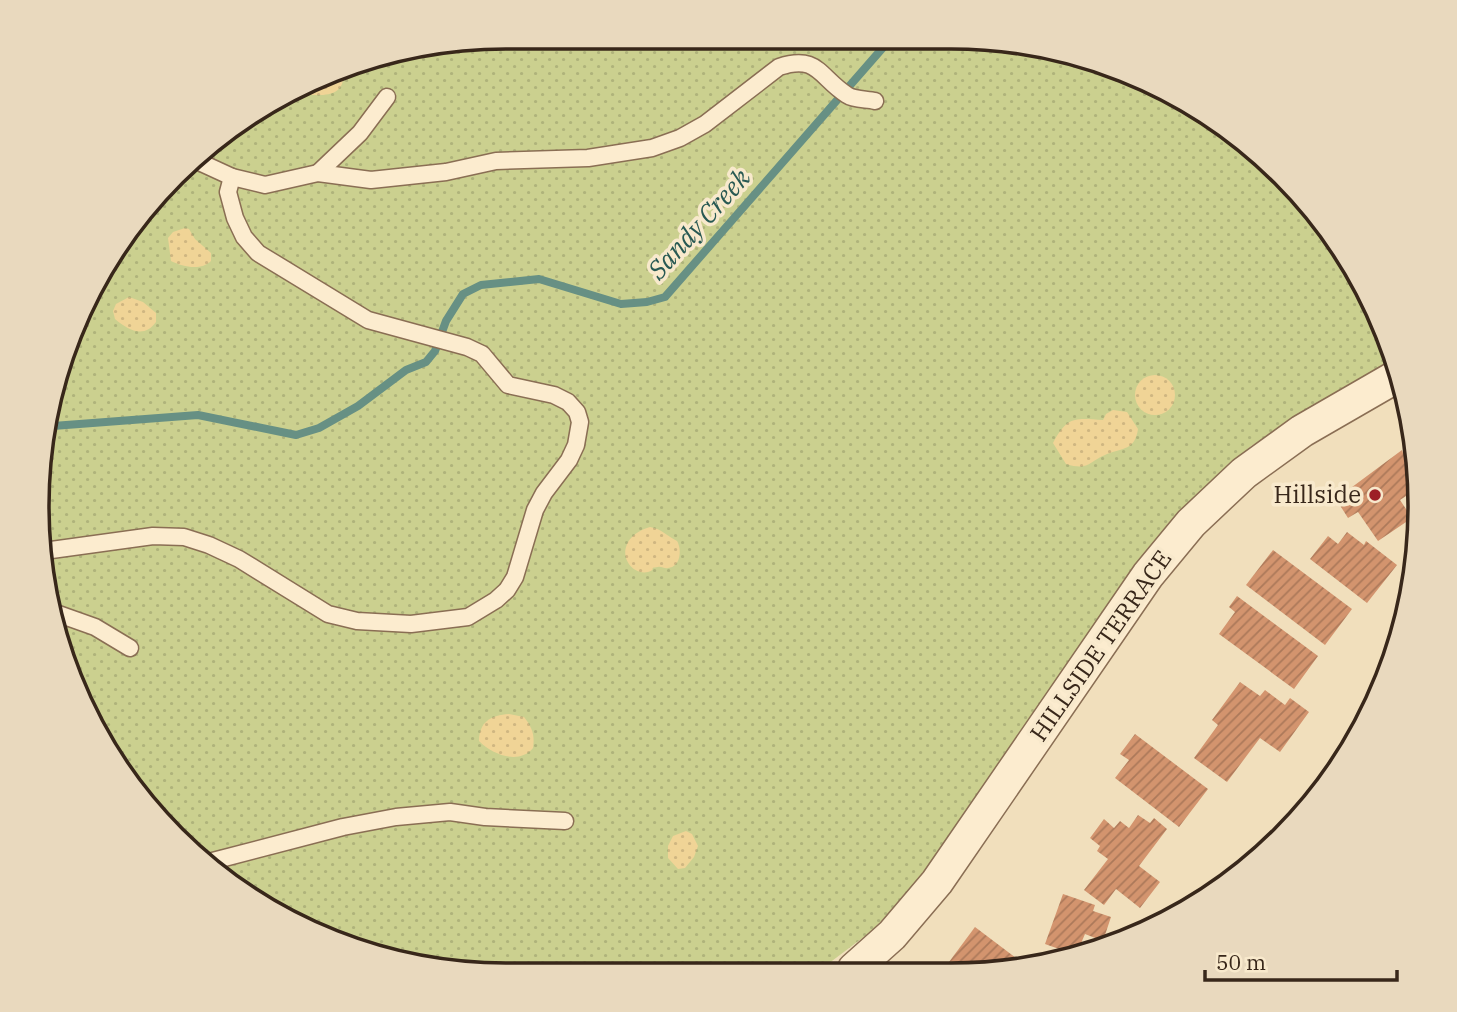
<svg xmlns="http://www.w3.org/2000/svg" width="1457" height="1012" viewBox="0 0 1457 1012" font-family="'IBM Plex Serif',serif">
<defs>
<pattern id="grass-dots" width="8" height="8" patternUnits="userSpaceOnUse" patternTransform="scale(1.75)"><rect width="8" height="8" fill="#cbd08f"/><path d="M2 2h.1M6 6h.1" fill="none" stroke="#afb37b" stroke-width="1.8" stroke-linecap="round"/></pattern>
<pattern id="sand-dots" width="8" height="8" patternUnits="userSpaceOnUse" patternTransform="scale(1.75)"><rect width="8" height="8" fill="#f0d496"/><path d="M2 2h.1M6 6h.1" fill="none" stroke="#cfb681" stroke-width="1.8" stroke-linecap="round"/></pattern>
<pattern id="building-hatch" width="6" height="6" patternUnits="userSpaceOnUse" patternTransform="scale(1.75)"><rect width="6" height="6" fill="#d3946e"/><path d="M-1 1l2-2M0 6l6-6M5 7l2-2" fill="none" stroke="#ac795a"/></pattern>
</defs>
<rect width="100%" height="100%" fill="#f1dfbc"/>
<!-- grass -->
<path fill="url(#grass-dots)" d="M506 37 1042 46 1159 85 1283 174 1341 246 1385 327 1395 360 1251 446 1185 506 1123 585 1054 691 916 883 873 930 820 970 506 975 414 966 326 939 245 896 174 838 85 714 46 597 41 445 73 326 153 197 246 116 384 53Z"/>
<!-- sand -->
<g fill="url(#sand-dots)">
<path d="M343 71C346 93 330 96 312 95 304 94 297 97 289 96Z"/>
<path d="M185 228 189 229 195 239 211 253V261C201 271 183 267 171 261L168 238 173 232Z"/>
<path d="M129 297 143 302 156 313V322C144 339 128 330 115 319L113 311 116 304Z"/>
<circle cx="1155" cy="395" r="20"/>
<path d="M1113 410 1127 412 1138 429C1135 450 1123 448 1107 454 1088 462 1089 471 1066 464L1053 443C1067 416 1075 418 1103 420L1106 414Z"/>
<path d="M650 527C662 529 667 536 677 541 682 549 681 567 668 568 665 569 661 566 658 567 647 568 658 569 648 572 634 575 622 560 626 547 629 536 640 530 650 527Z"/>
<path d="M509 714 524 717C532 727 535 735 533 748 519 765 493 755 479 741 479 722 491 715 509 714Z"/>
<path d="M686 831 692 834 698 846 694 857 685 868 678 869 668 858V846L673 836Z"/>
</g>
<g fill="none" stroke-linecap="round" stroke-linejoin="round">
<!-- stream -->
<path stroke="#679084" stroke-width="8" d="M46 424 53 426 198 415 296 435 319 428 358 406 406 370 426 362 435 351 446 321 463 294 481 285 539 279 621 304 647 302 665 297 887 43"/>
</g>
<!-- building -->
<g fill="url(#building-hatch)">
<path d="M1410 448 1415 455 1417 468 1415 470 1417 473 1407 479 1415 490 1400 500 1412 518 1378 541 1358 512 1348 518 1336 499 1402 450 1403 453Z"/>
<path d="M1347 532 1364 545 1366 541 1397 565 1367 603 1310 559 1328 536 1338 544Z"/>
<path d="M1273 550 1352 609 1325 645 1246 585Z"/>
<path d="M1237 596 1318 656 1294 689 1219 634 1235 612 1229 607Z"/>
<path d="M1240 682 1260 696 1265 690 1285 705 1290 698 1309 712 1280 752 1260 738 1227 782 1194 758 1218 725 1212 720Z"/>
<path d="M1135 734 1208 789 1179 827 1115 778 1129 760 1120 754Z"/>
<path d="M1138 815 1150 823 1154 818 1167 829 1139 866 1160 882 1140 908 1116 889 1104 905 1084 890 1108 859 1097 851 1100 846 1090 838 1104 819 1114 828 1120 821 1129 828Z"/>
<path d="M1063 894 1095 905 1093 911 1111 917 1103 941 1085 934 1076 955 1045 944Z"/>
<path d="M975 927 1028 967 957 968 949 962Z"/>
</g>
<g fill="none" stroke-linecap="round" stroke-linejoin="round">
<defs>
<g id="service">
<path d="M195 160 232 177 265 185 318 173 371 180 446 172 496 161 588 158 652 148 680 138 705 124 779 67C818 54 819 77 847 95 854 100 867 99 875 101"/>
<path d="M318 173 360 133 387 97"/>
<path d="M44 551 153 536 184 537 209 545 239 559 328 614 357 621 411 624 468 617 496 600 507 590 515 577 535 510 544 493 569 460 576 445 580 422 577 412 568 402 554 395 508 385 482 354 467 347 368 320 258 253 244 237 235 218 228 192 232 177"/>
<path d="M50 611 95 627 130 648"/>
<path d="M205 863 343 827 396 817 450 812 485 817 565 821"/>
</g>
<path id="minor" d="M854 969 892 935 937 882 1148 575 1191 523 1244 473 1302 431 1399 375"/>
</defs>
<!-- service casing -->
<use href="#service" stroke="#8a6e54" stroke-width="19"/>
<!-- minor casing -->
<use href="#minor" stroke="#8a6e54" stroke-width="35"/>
<!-- service -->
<use href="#service" stroke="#fceccf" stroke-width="16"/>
<!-- minor -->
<use href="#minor" stroke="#fceccf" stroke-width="32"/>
</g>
<!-- markers -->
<circle fill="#9d1f26" stroke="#f8e9cc" stroke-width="2.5" cx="1375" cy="495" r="7"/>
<g text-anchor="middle" stroke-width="7" stroke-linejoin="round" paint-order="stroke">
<!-- poi labels -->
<g font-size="24" fill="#38271a" stroke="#f8e9cc" text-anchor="end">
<text x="1361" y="503">Hillside</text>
</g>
<!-- street labels -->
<g font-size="24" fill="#38271a" stroke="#f8e9cc">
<text transform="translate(1101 646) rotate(-55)" y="8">HILLSIDE TERRACE</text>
</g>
<!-- water labels -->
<g font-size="26" font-style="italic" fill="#285953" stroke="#f8e9cc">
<text transform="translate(699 224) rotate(-48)" y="9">Sandy Creek</text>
</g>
</g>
<!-- crop -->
<path d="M0 0H1457V1012H0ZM506 49H951A457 457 0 0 1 1408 506V506A457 457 0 0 1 951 963H506A457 457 0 0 1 49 506V506A457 457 0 0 1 506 49Z" fill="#e9d9be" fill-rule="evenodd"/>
<path fill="none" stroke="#38271a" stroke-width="3.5" d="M506 49H951A457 457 0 0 1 1408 506V506A457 457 0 0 1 951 963H506A457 457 0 0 1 49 506V506A457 457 0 0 1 506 49Z"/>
<!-- scale -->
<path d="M1205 970v10h192v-10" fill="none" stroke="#38271a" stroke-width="3.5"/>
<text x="1216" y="970" font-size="21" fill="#38271a" stroke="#f8e9cc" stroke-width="5" paint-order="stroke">50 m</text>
</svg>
